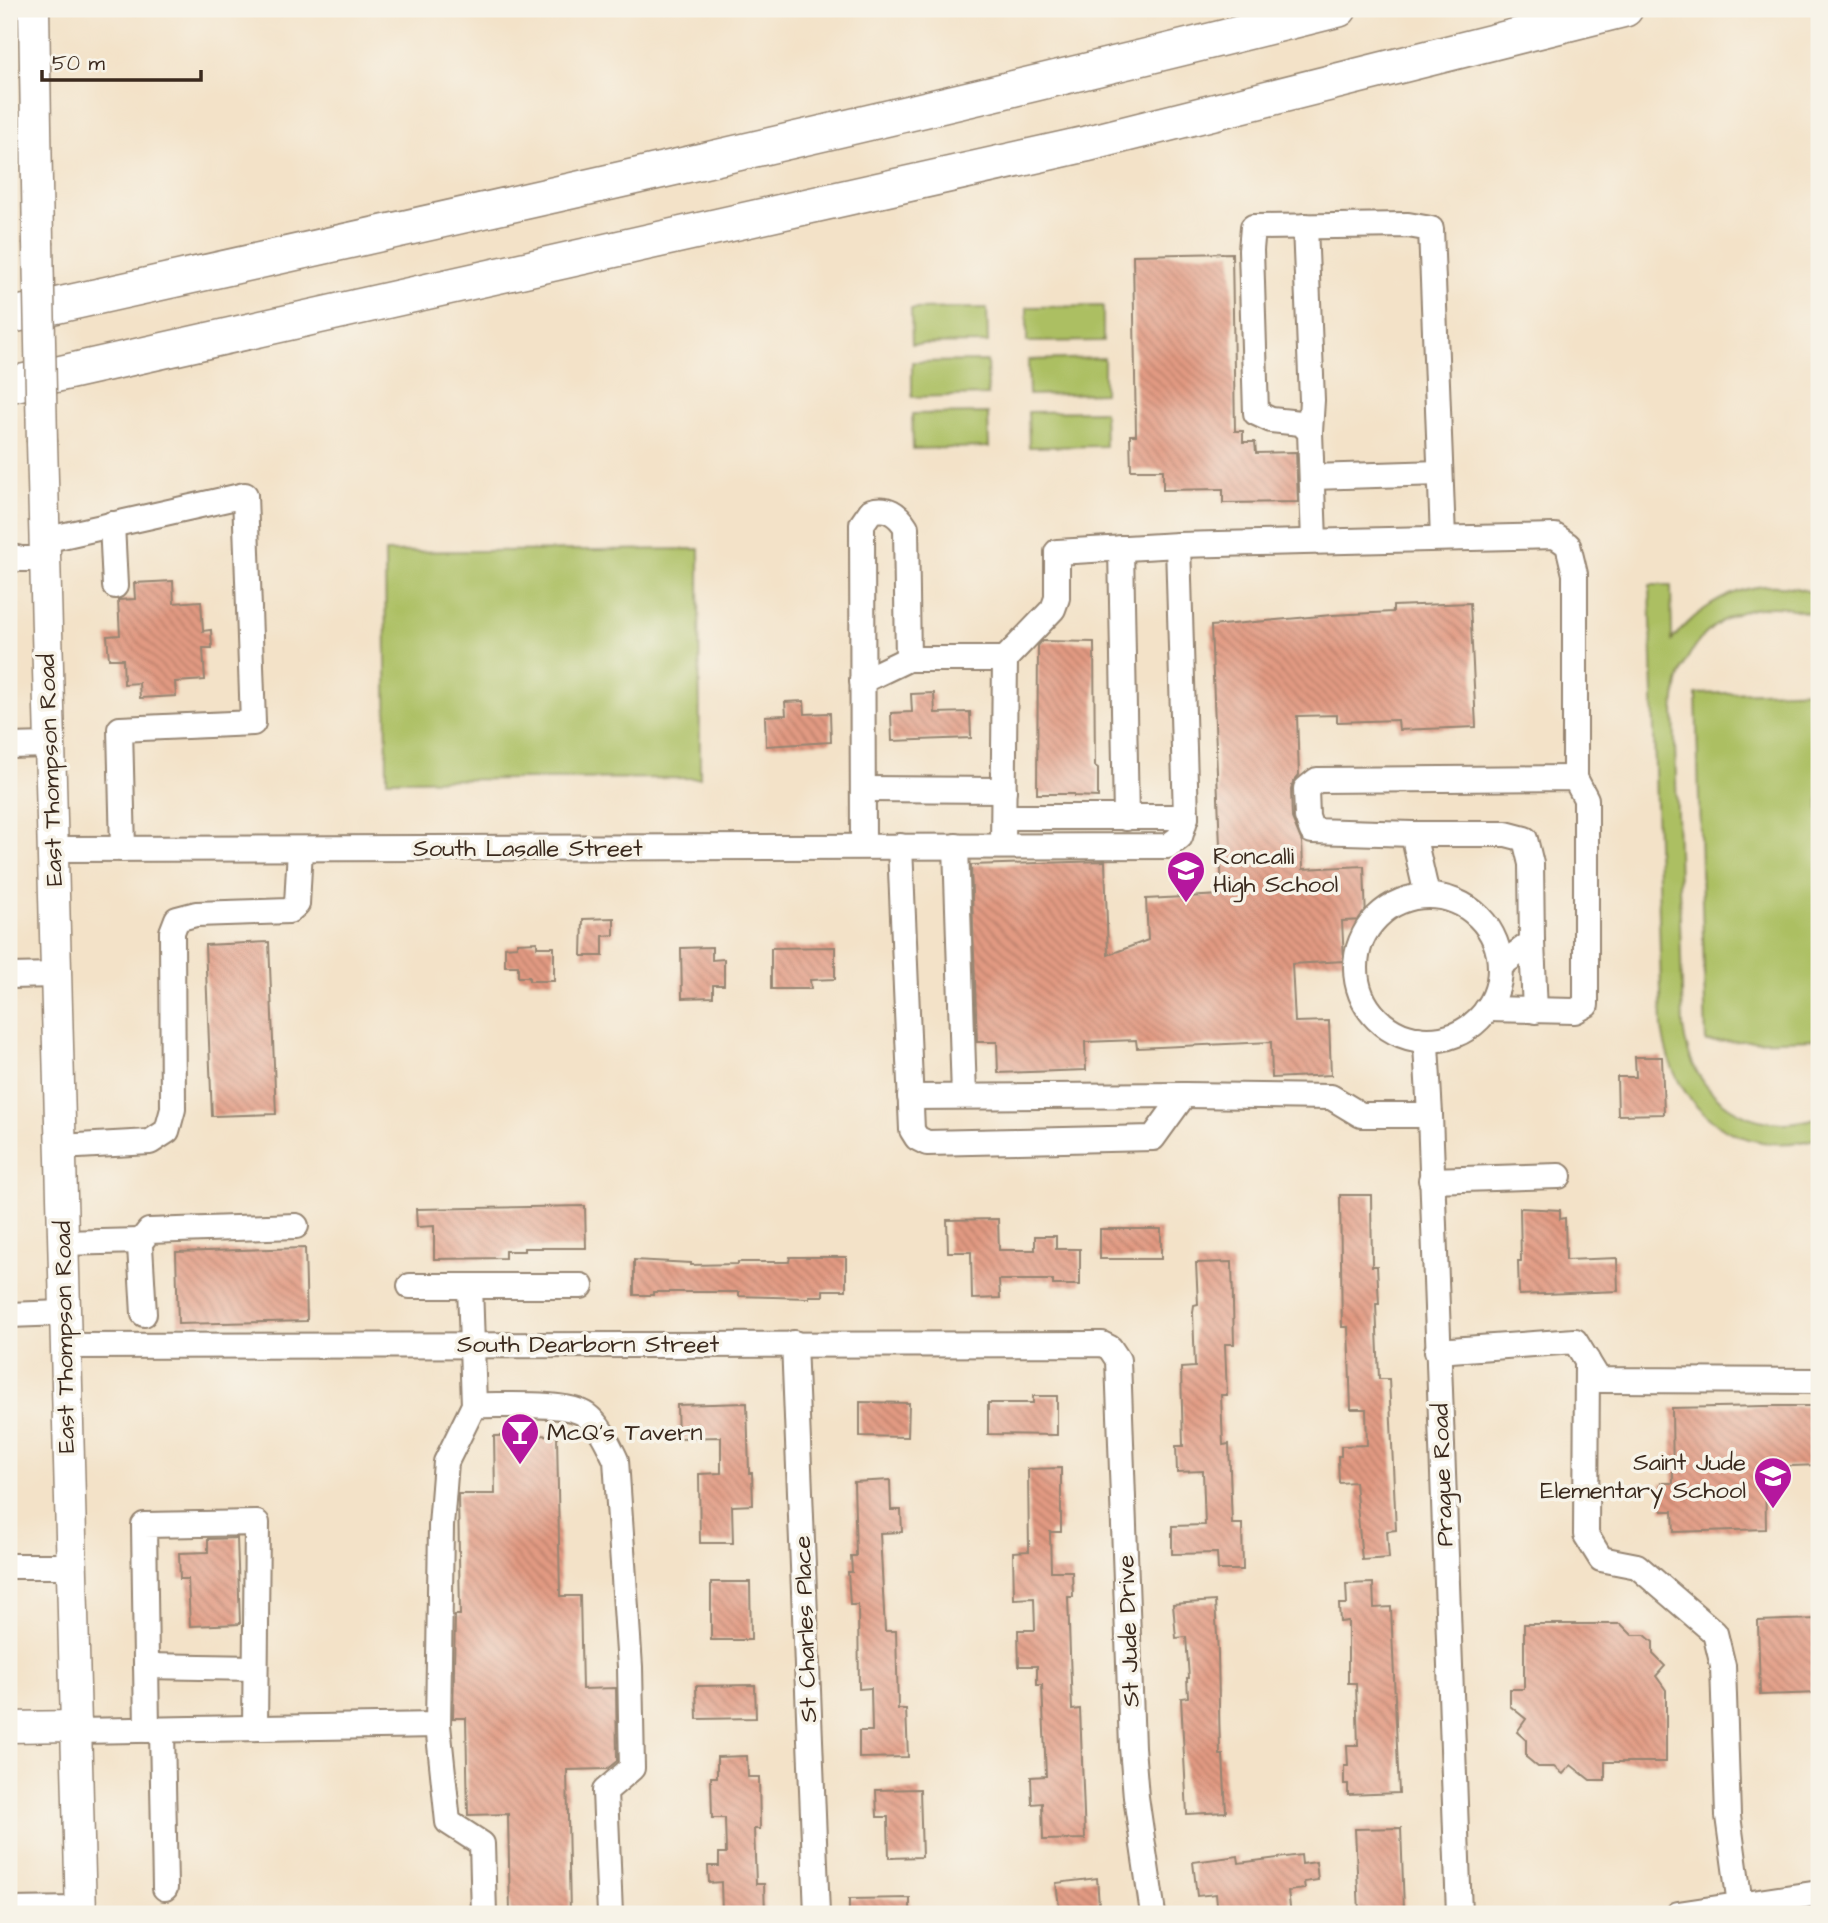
<svg xmlns="http://www.w3.org/2000/svg" width="1828" height="1923" viewBox="0 0 1828 1923" font-family="'Architects Daughter',sans-serif">
<defs>
<pattern id="building-back-hatch" width="6" height="6" patternUnits="userSpaceOnUse" patternTransform="scale(1.75)"><rect width="6" height="6" fill="#e29a82"/><path d="M-1 5l2 2M0 0l6 6M5-1l2 2" fill="none" stroke="#b87e6a"/></pattern>
</defs>
<rect width="100%" height="100%" fill="#f7f3e8"/>
<filter id="ink" filterUnits="userSpaceOnUse"><feTurbulence type="fractalNoise" baseFrequency=".0143" numOctaves="2"/><feDisplacementMap in="SourceGraphic" scale="14" xChannelSelector="R" yChannelSelector="G"/><feConvolveMatrix kernelMatrix="1 2 1 2 8 2 1 2 1" color-interpolation-filters="sRGB"/></filter>
<filter id="wash" filterUnits="userSpaceOnUse"><feTurbulence type="fractalNoise" baseFrequency=".00686" numOctaves="4" result="noise"/><feDisplacementMap in="SourceGraphic" scale="28" xChannelSelector="R" yChannelSelector="G"/><feGaussianBlur stdDeviation="1.57" result="paint"/><feColorMatrix in="noise" values="0 0 0 0 0 0 0 0 0 0 0 0 0 0 0 0 0 1.4 0 .05"/><feComposite in="paint" operator="in"/></filter>
<g filter="url(#wash)">
<rect width="100%" height="100%" fill="#f3e2c8"/>
<!-- garden -->
<g fill="#acbf62" stroke="#747440" stroke-width="2">
<path d="M1103 306V341L1027 342V307Z"/>
<path d="M987 308 988 343 912 344 911 309Z"/>
<path d="M1104 358V393L1029 395 1028 360Z"/>
<path d="M987 361 988 395 912 397V362Z"/>
<path d="M1104 411 1105 446 1029 447 1028 412Z"/>
<path d="M988 413 989 447 913 449 912 414Z"/>
<path d="M699 549 700 778 387 780 385 552Z"/>
<path d="M1650 585H1671L1672 640C1710 594 1761 572 1819 595V617C1746 586 1679 630 1674 708L1683 1027C1691 1097 1751 1139 1819 1117V1138C1738 1161 1672 1109 1662 1028Z"/>
<path d="M1819 690V1039L1706 1042 1696 694Z"/>
</g>
<g id="blocks">
<!-- building -->
<g fill="url(#building-back-hatch)">
<path d="M1232 253 1235 431H1243V442H1255L1256 453 1296 452 1298 502 1223 503V489L1163 490V470H1131L1130 435H1136L1133 255Z"/>
<path d="M173 581 174 603 201 601 203 631 211 630 212 648H203L205 680 175 682 176 696 140 698 139 683 124 684 123 659H109L107 636 120 635 118 600 135 599 134 583Z"/>
<path d="M1470 603 1476 727 1399 730 1398 720 1337 722V715L1297 716 1299 775 1293 782 1291 789 1292 818 1302 842 1303 869 1364 866 1366 920 1342 921 1344 961 1292 964 1295 1022 1329 1021 1331 1075 1272 1078 1271 1042 1137 1048 1136 1040 1085 1042 1086 1070 998 1073 997 1042H977L971 865 1105 861 1108 955 1148 940 1146 899 1222 895 1211 626 1332 615 1393 612V606Z"/>
<path d="M1042 641 1094 642 1095 766 1098 768V797L1074 796V794H1037L1038 646Z"/>
<path d="M934 693 935 713 970 712 971 738 892 741 891 713 912 712 911 694Z"/>
<path d="M804 701 805 714 830 713 831 742 766 746 765 716 786 715 785 702Z"/>
<path d="M614 918V935L603 936V956H582L583 919Z"/>
<path d="M269 942 276 1114 212 1116 205 945Z"/>
<path d="M537 942V947H554V981H529V977H518V966H505V947L517 946V943Z"/>
<path d="M712 947V960L724 959V985H713V997L682 998 681 948Z"/>
<path d="M835 947V979L810 980 811 989H771V948Z"/>
<path d="M1635 1057H1662L1664 1114 1618 1115 1617 1077H1636Z"/>
<path d="M1340 1195H1371L1372 1266H1377L1379 1304H1376L1379 1379H1389L1396 1530 1387 1531 1389 1558 1362 1560 1355 1482 1339 1483 1338 1456H1341V1446L1367 1445 1366 1409H1351L1348 1327H1342Z"/>
<path d="M585 1206 586 1248H524V1251H505V1258L434 1259V1226L417 1227 416 1209Z"/>
<path d="M1520 1208 1560 1210V1219L1565 1218 1566 1260 1617 1258 1618 1291 1519 1295 1518 1261H1521Z"/>
<path d="M998 1219 999 1250H1035V1236H1056V1249H1080V1285H1053V1280H999L1000 1298 972 1299 971 1252H948L947 1220Z"/>
<rect x="1100" y="1229" width="61" height="30"/>
<path d="M305 1248 307 1321 178 1324 176 1252Z"/>
<path d="M790 1257H846V1290H823V1296H809V1298L739 1296V1292H653V1295H634V1260L691 1263V1265L738 1264V1262H789Z"/>
<path d="M1232 1262 1234 1344H1225L1227 1395H1221L1223 1445 1229 1444 1232 1524H1242L1243 1570H1218L1217 1553 1172 1554V1526L1205 1525 1203 1471 1177 1472 1176 1446H1183L1181 1368 1195 1367 1193 1313 1194 1305 1198 1304 1196 1263Z"/>
<path d="M1033 1396H1057V1435L988 1434V1403H1033Z"/>
<path d="M860 1402 909 1403 908 1437 860 1436Z"/>
<path d="M747 1403 749 1473H752L753 1505 732 1506 733 1543H700L699 1474 721 1473V1437L678 1438 677 1405Z"/>
<path d="M1764 1406H1819V1465L1765 1467 1766 1529 1674 1532 1673 1511H1662L1661 1483H1673L1672 1408Z"/>
<path d="M557 1435 560 1596H580L582 1689 616 1688 617 1761 607 1769 567 1770 570 1914H510L508 1814 468 1815 466 1718H453L455 1615H460L458 1494H495L494 1436Z"/>
<path d="M1061 1468V1532H1050L1051 1571H1072L1073 1597H1068L1072 1710 1080 1709 1085 1839 1043 1840 1042 1803 1032 1804 1031 1777 1046 1776 1042 1685H1037V1666H1019L1018 1630H1035L1034 1598 1014 1599 1013 1552 1029 1551 1028 1469Z"/>
<path d="M890 1480 891 1510H901L902 1532 880 1533 885 1631H896L898 1709H906L908 1757 859 1758V1731H872L871 1688 859 1689 858 1605H850L848 1572H852L851 1556H856L854 1482Z"/>
<path d="M237 1538 240 1624 190 1626 188 1579H180L179 1553 208 1552V1539Z"/>
<path d="M711 1582H750L751 1640H711Z"/>
<path d="M1373 1583 1374 1608 1391 1607 1399 1793 1348 1795V1784H1344V1766H1348L1347 1745H1358L1356 1683H1348V1621L1340 1622 1339 1604H1347L1346 1584Z"/>
<path d="M1215 1601 1218 1654 1220 1755H1223L1226 1812 1187 1814 1181 1698 1188 1697 1187 1678H1189L1186 1637 1176 1638 1173 1604Z"/>
<path d="M1819 1619V1693L1760 1695 1758 1621Z"/>
<path d="M1524 1624H1621L1632 1635H1645L1653 1642V1654L1665 1666 1656 1676 1666 1690V1762H1605V1780H1590L1571 1765 1563 1774 1554 1767H1538L1526 1757V1740L1517 1732 1526 1719 1510 1706V1689H1524Z"/>
<path d="M755 1685 756 1718 697 1719 696 1686Z"/>
<path d="M747 1756 748 1777H759L760 1829H754L756 1884H764L765 1914 722 1912 721 1882 709 1883 708 1866H719V1853H726L725 1818H712L711 1777H717V1757Z"/>
<path d="M920 1789 922 1857 889 1858 888 1817H877L876 1790Z"/>
<path d="M1401 1828 1404 1910 1359 1912 1355 1829Z"/>
<path d="M1301 1855 1302 1864 1316 1862 1318 1880 1304 1882 1305 1889 1288 1891 1291 1914H1218L1216 1894 1197 1896 1193 1862 1238 1856 1239 1863Z"/>
<path d="M1097 1878 1099 1905H1097L1098 1914H1060L1056 1883Z"/>
<path d="M910 1898V1914H849V1899Z"/>
</g>
</g>
</g>
<g filter="url(#ink)">
<use href="#blocks" fill-opacity="0" stroke="#978673" stroke-width="2"/>
<g fill="none" stroke-linecap="round" stroke-linejoin="round">
<defs>
<g id="minor">
<path d="M1305 226 1312 400 1310 432"/>
<path d="M1312 477 1440 473"/>
<path d="M112 524 115 586"/>
<path d="M44 540 245 495 253 723 120 729 123 849"/>
<path d="M1314 541 1310 432 1301 423 1271 420 1256 413 1251 250 1253 227 1408 225 1431 229 1443 538"/>
<path d="M1121 548 1126 818"/>
<path d="M9 556 21 559H45"/>
<path d="M1005 659 1053 609 1057 598V552L1178 545 1555 536 1568 545 1575 574V778"/>
<path d="M862 681 908 659H1005L1003 845"/>
<path d="M9 746 49 745"/>
<path d="M863 789 1004 790"/>
<path d="M1004 817H1186"/>
<path d="M1413 834H1506L1525 839 1531 864 1532 942 1500 966"/>
<path d="M863 846 862 524 871 511C887 506 898 514 906 527L908 659"/>
<path d="M900 846 912 1130 917 1138 927 1143 1153 1138 1184 1095"/>
<path d="M956 846 964 1096"/>
<path d="M53 849 1168 846 1180 837 1186 817 1178 545"/>
<path d="M1427 895 1413 834 1312 831 1307 817 1306 789 1317 780 1575 778 1586 799V1005L1575 1011 1487 1009"/>
<circle cx="1428" cy="968" r="72"/>
<path d="M1532 942 1535 1011"/>
<path d="M9 976 56 975"/>
<path d="M1418 1039 1426 1045 1430 1115 1459 1914"/>
<path d="M910 1097 1184 1095 1331 1097 1361 1115H1430"/>
<path d="M60 1147 150 1142 167 1131 173 1109 172 932 177 919 196 914 289 911 297 904 300 849"/>
<path d="M1431 1180 1559 1176"/>
<path d="M62 1243 141 1241"/>
<path d="M410 1286H581"/>
<path d="M470 1286 474 1405 446 1462 441 1526 438 1725 448 1822 482 1844 484 1914"/>
<path d="M144 1314 140 1246 141 1241 149 1231 296 1226"/>
<path d="M9 1315 63 1313"/>
<path d="M794 1343 817 1914"/>
<path d="M64 1346 1102 1344 1110 1348 1118 1360 1132 1747 1136 1797 1153 1914"/>
<path d="M1437 1351 1575 1341 1599 1380 1819 1381"/>
<path d="M1587 1360 1586 1535 1601 1559 1637 1566 1715 1633 1723 1666 1728 1816 1740 1905"/>
<path d="M474 1405C499 1406 568 1401 586 1415 601 1426 608 1444 616 1460L630 1667 632 1768 605 1791 610 1914"/>
<path d="M9 1566H71"/>
<path d="M146 1666 255 1668"/>
<path d="M147 1730 144 1525 257 1523 255 1728"/>
<path d="M162 1730 165 1888"/>
<path d="M75 1731 438 1725"/>
<path d="M9 1910 81 1909"/>
<path d="M1678 1914 1819 1893"/>
</g>
<g id="major">
<path d="M34 9 38 242"/>
<path d="M42 442 81 1914"/>
<path d="M9 1727 75 1726"/>
</g>
<g id="highway">
<path d="M9 316C453 218 897 120 1339 9"/>
<path d="M9 385 1086 144 1625 9"/>
</g>
</defs>
<!-- minor casing -->
<use href="#minor" stroke="#978673" stroke-width="28"/>
<!-- major casing -->
<use href="#major" stroke="#978673" stroke-width="33"/>
<!-- highway casing -->
<use href="#highway" stroke="#978673" stroke-width="38"/>
<!-- minor -->
<use href="#minor" stroke="#fff" stroke-width="24"/>
<!-- major -->
<use href="#major" stroke="#fff" stroke-width="30"/>
<!-- highway -->
<use href="#highway" stroke="#fff" stroke-width="35"/>
<defs>
<path id="major-bridge" d="M38 242 42 442"/>
</defs>
<!-- major-bridge casing -->
<use href="#major-bridge" stroke="#978673" stroke-width="33" stroke-linecap="butt"/>
<!-- major-bridge -->
<use href="#major-bridge" stroke="#fff" stroke-width="30"/>
</g>
</g>
<!-- icons -->
<defs>
<symbol id="school-pin" viewBox="-11 -11 22 30"><path d="M0 17L-7.5 6A9.5 9.5 0 1 1 7.5 6Z" fill="#b5179e" stroke="#f7f3e8"/><path d="M0-5L7-2L0 1L-7-2ZM-4 1L0 2.5L4 1V4Q0 6-4 4Z" fill="#fff"/></symbol>
<symbol id="bar-pin" viewBox="-11 -11 22 30"><path d="M0 17L-7.5 6A9.5 9.5 0 1 1 7.5 6Z" fill="#b5179e" stroke="#f7f3e8"/><path d="M-6-5H6L.8 .8V4.5H3.5V6h-7V4.5H-.8V.8Z" fill="#fff"/></symbol>
</defs>
<g fill-rule="evenodd">
<use href="#school-pin" x="1164" y="848" width="44" height="60"/>
<use href="#bar-pin" x="498" y="1410" width="44" height="60"/>
<use href="#school-pin" x="1751" y="1454" width="44" height="60"/>
</g>
<g text-anchor="middle" stroke-width="7" stroke-linejoin="round" paint-order="stroke">
<!-- street labels -->
<g font-size="24" fill="#3b2a1e" stroke="#f7f3e8">
<text transform="translate(50 770) rotate(-92)" y="8">East Thompson Road</text>
<text x="528" y="856">South Lasalle Street</text>
<text transform="translate(64 1337) rotate(-91)" y="8">East Thompson Road</text>
<text x="588" y="1352">South Dearborn Street</text>
<text transform="translate(1442 1475) rotate(-92)" y="8">Prague Road</text>
<text transform="translate(805 1629) rotate(-92)" y="8">St Charles Place</text>
<text transform="translate(1128 1631) rotate(-92)" y="8">St Jude Drive</text>
</g>
<!-- poi labels -->
<g font-size="24" fill="#3b2a1e" stroke="#f7f3e8" text-anchor="start">
<text x="1213" y="864">Roncalli<tspan x="1213" dy="28">High School</tspan></text>
<text x="547" y="1440">McQ's Tavern</text>
<text x="1746" y="1470" text-anchor="end">Saint Jude<tspan x="1746" dy="28">Elementary School</tspan></text>
</g>
</g>
<!-- margin -->
<rect width="1828" height="1923" fill="none" stroke="#f7f3e8" stroke-width="35"/>
<!-- scale -->
<path d="M42 70v10h159v-10" fill="none" stroke="#3b2a1e" stroke-width="3.5"/>
<text x="52" y="70" font-size="21" fill="#3b2a1e" stroke="#f7f3e8" stroke-width="5" paint-order="stroke">50 m</text>
</svg>
